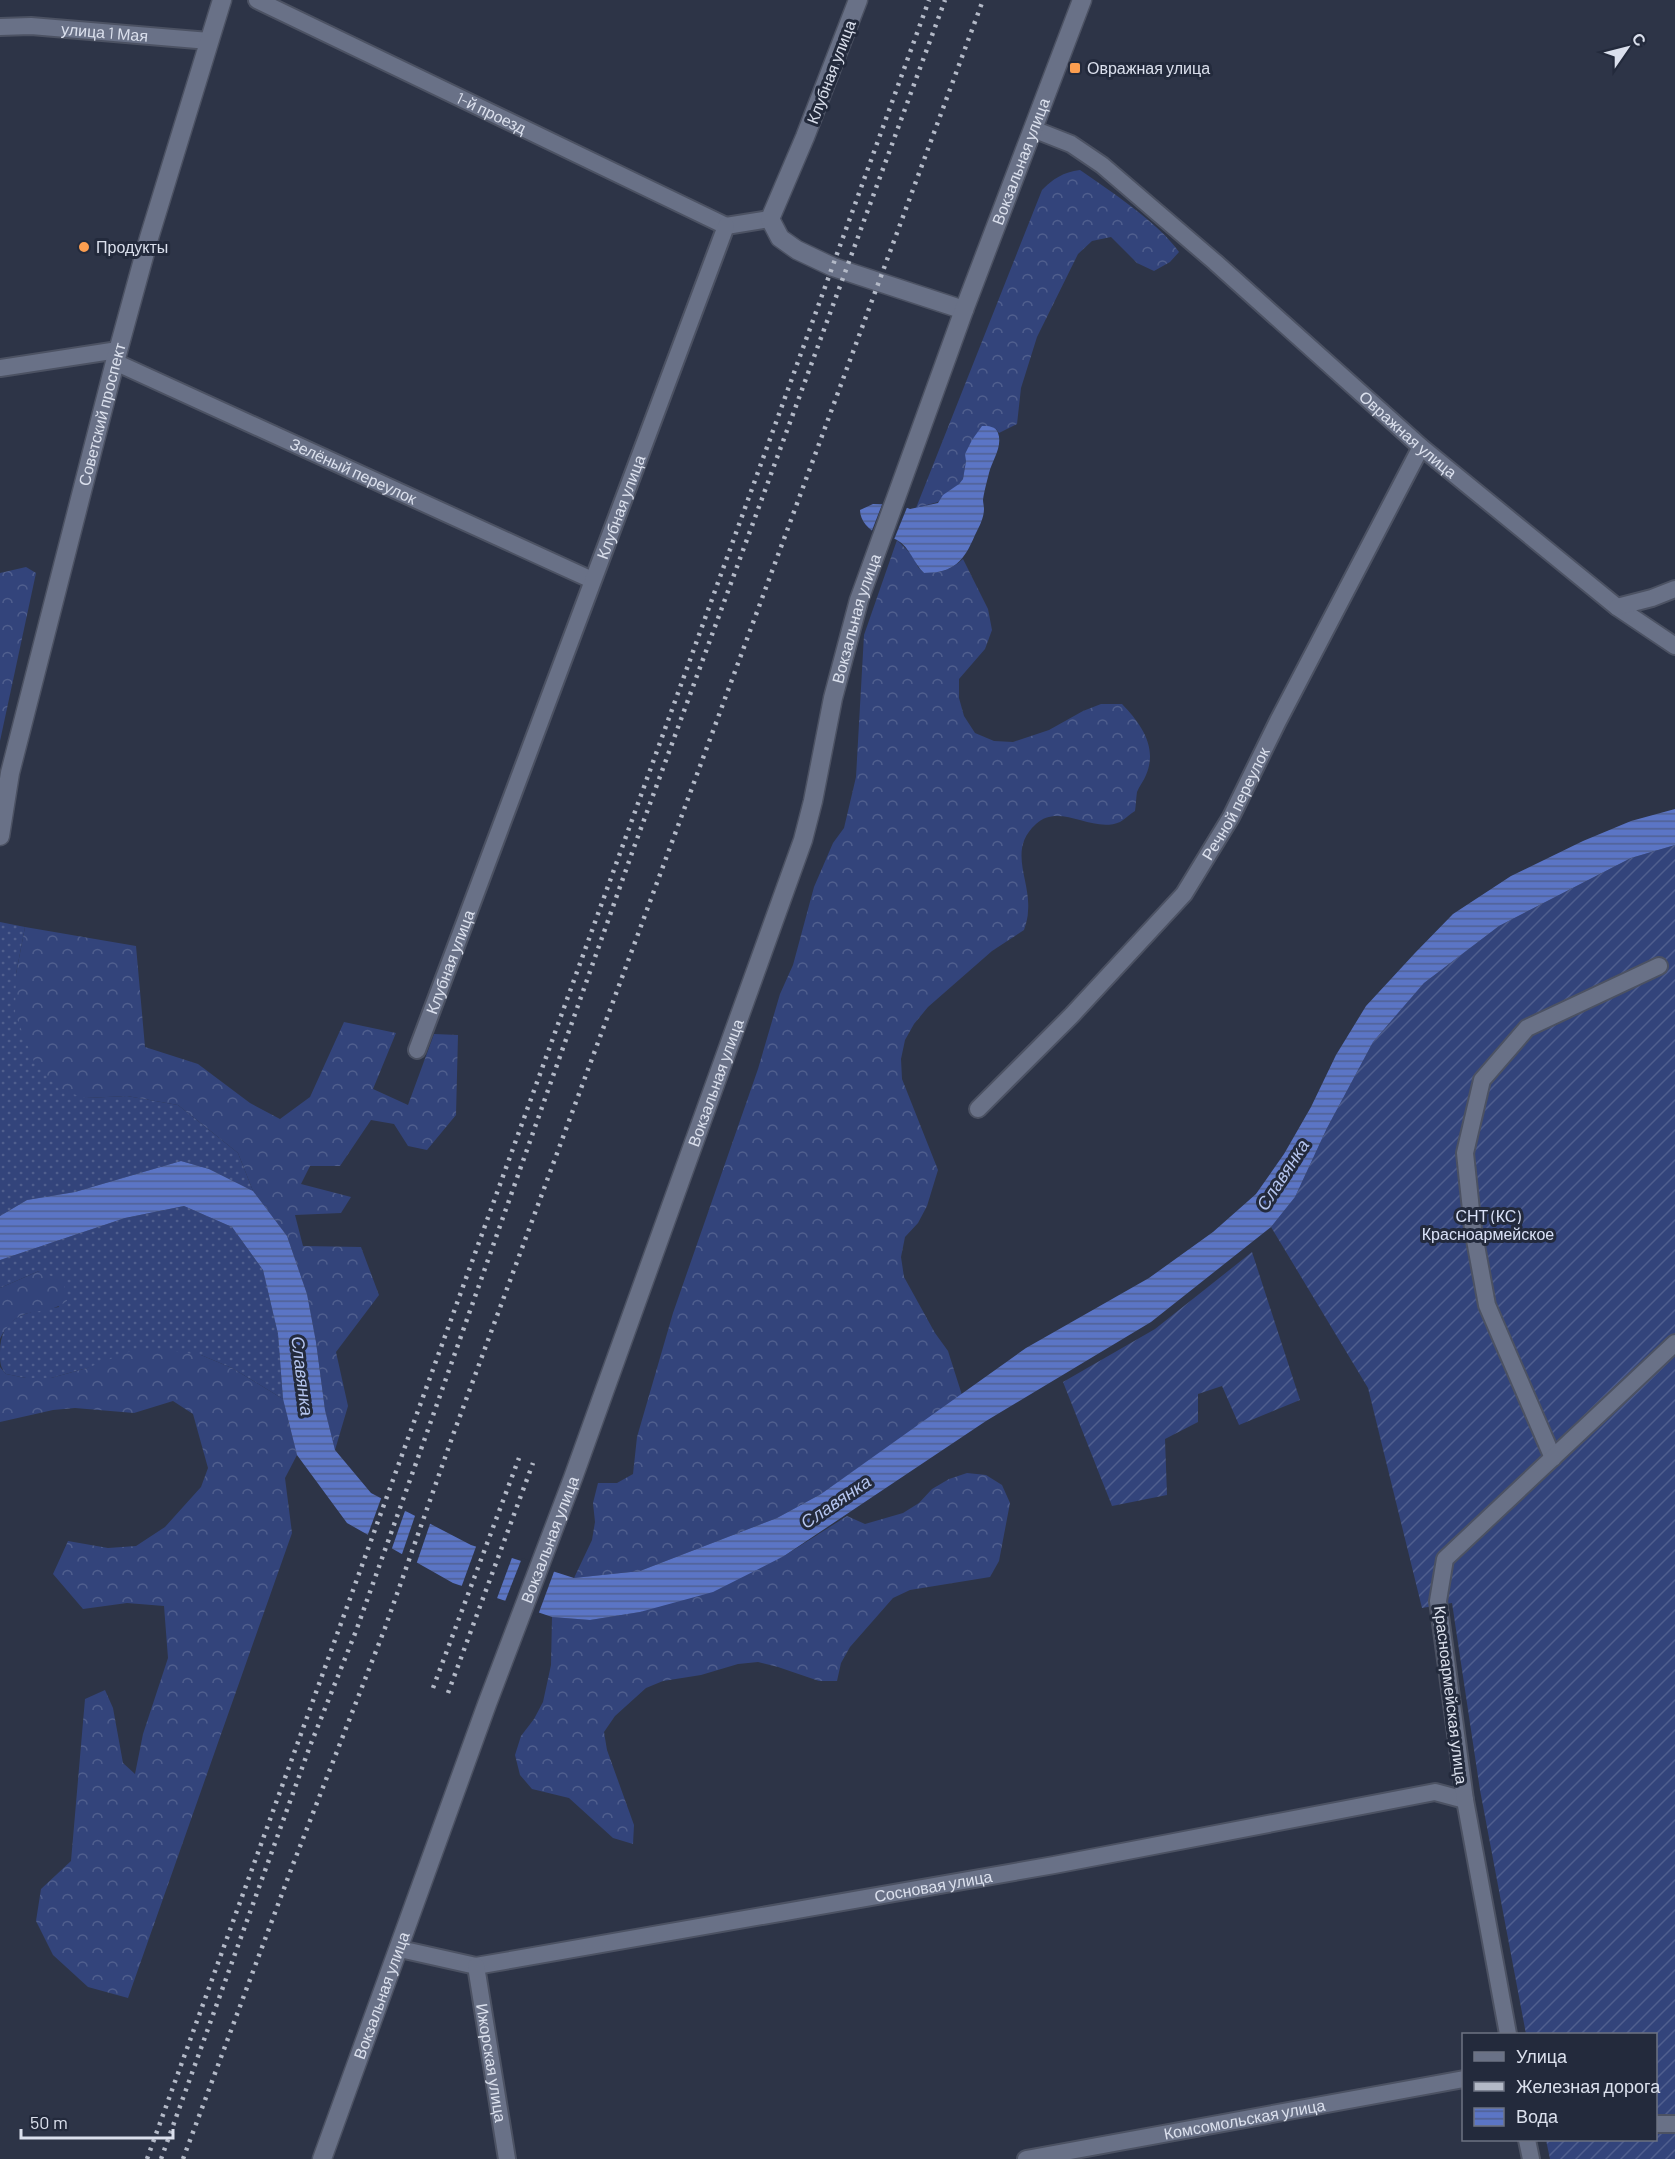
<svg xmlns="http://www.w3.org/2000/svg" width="1675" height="2159" viewBox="0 0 1675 2159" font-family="Barlow,sans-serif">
<defs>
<pattern id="grass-dots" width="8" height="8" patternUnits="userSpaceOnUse" patternTransform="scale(1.5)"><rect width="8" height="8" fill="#33447b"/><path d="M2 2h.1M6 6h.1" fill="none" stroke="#505f8e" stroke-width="1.8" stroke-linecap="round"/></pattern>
<pattern id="forest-crowns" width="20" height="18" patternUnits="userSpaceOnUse" patternTransform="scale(1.5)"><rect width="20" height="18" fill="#33447b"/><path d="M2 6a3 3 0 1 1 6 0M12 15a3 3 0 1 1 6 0" fill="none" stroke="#505f8e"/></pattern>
<pattern id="garden-furrows" width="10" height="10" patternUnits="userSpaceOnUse" patternTransform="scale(1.5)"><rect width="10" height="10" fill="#33447b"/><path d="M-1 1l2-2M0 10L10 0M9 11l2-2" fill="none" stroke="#505f8e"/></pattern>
<pattern id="water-rules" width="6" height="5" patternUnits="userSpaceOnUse" patternTransform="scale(1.5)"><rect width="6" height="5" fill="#5b75c5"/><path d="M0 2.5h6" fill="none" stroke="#516193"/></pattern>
</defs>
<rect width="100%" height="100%" fill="#2d3447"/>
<!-- grass -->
<g fill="url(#grass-dots)">
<path d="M0 922 25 927 16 974 86 1098 127 1096 178 1105 238 1153 253 1191 209 1169 181 1161 75 1192 27 1200 0 1216Z"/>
<path d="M184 1206 232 1227 263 1270 278 1334 283 1399 232 1368 201 1355 87 1368 51 1378H26L6 1374C0 1367 0 1362 0 1353 0 1314 28 1312 59 1307L39 1271 0 1288V1260L125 1218Z"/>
</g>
<!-- forest -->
<g fill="url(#forest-crowns)">
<path d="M1080 170C1110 191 1158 222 1179 252L1170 262 1154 271 1137 263 1111 237 1092 241 1078 254 1037 337 1021 388 1017 424 999 433 996 429 966 461 963 479 959 484 938 502 916 508 1042 190C1053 179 1063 172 1080 170Z"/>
<path d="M897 540 913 556 918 567 924 573C940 573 951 570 963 559L988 609 992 630 985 649 959 679V698L964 716 975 733 994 741 1013 742 1049 730 1083 711 1101 704H1122C1141 724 1158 747 1146 775 1144 781 1139 786 1137 792 1136 798 1136 805 1135 811 1130 814 1125 819 1120 822 1092 834 1060 802 1036 824 1007 850 1031 880 1028 911 1028 917 1026 924 1024 930L992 951 928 1007 914 1024 905 1040 901 1059 902 1079 938 1170 927 1206 918 1223 905 1237 901 1257 904 1277 935 1333 948 1351 962 1395 821 1494 777 1518 640 1571 574 1578 592 1540 595 1522 593 1503 598 1483H617L633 1474 637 1437 673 1313 758 1069 780 994 793 965 814 887 833 843 844 828 856 777 864 635Z"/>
<path d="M26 567 36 573 0 741V573Z"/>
<path d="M25 927 136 946 145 1047 198 1064 250 1103 280 1119 310 1097 344 1022 396 1033 373 1089 408 1105 434 1034 458 1035 456 1115 427 1150 408 1146 394 1124 371 1120 340 1166H310L301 1184 351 1197 341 1213 295 1215 303 1246 361 1247 379 1295 336 1352 348 1406 335 1450 325 1410 316 1342 307 1294 287 1236 253 1191 238 1153 178 1105 127 1096 86 1098 60 1090 35 1064 15 1014 16 974Z"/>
<path d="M39 1271 63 1281 67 1301C41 1320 20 1300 0 1339V1288Z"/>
<path d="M162 1350 201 1355 232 1368 283 1399 297 1455 285 1478 292 1533 128 1998 88 1987 53 1955 36 1921 41 1889 71 1861 85 1699 105 1690 113 1708 123 1763 135 1774 143 1734 168 1658 164 1606 127 1603 83 1609 53 1574 68 1541 108 1548 136 1546 165 1527 201 1487 208 1468 193 1414 173 1401 134 1413 75 1408 53 1410 0 1422V1367L6 1374 26 1378H51L87 1368 131 1351Z"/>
<path d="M967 1473 986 1475 1002 1485 1010 1503 999 1561 990 1577 910 1590 893 1598 850 1647 841 1663 837 1681H819L778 1667 758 1662 738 1664 701 1675 663 1681 646 1688 615 1716 604 1732 607 1750 634 1825 633 1844 613 1838 569 1798 532 1789 520 1775 515 1755 521 1736 534 1719 543 1702 551 1665 552 1617 590 1620 640 1612 784 1556 847 1516 865 1524 903 1513 919 1503 932 1489 949 1479Z"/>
</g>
<!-- garden -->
<g fill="url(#garden-furrows)">
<path d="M1675 845V2159H1550L1546 2140H1656V2034H1526L1480 1790 1452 1603 1422 1608 1368 1388 1271 1227 1295 1197 1327 1128 1373 1042 1424 983 1499 926 1631 858Z"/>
<path d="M1252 1252 1300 1400 1239 1425 1222 1386 1198 1394V1422L1165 1439 1167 1495 1112 1506 1063 1382 1155 1329Z"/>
</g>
<!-- water -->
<g fill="url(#water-rules)">
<path d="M982 426C988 426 996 426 998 433 1003 446 992 461 989 473 987 481 984 492 983 500 983 502 984 507 984 509 984 518 979 527 975 535 964 561 954 573 924 573 914 564 910 547 897 540 892 537 884 538 879 535 869 530 860 521 860 510L873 504 900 505 910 509 938 503 943 495 959 484 963 479 966 461 965 454 972 440Z"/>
<path d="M1675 809V845L1631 858 1499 926 1424 983 1373 1042 1327 1128 1295 1197 1271 1227 1151 1322 986 1421 784 1556 713 1592 640 1612 590 1620 552 1617 453 1583 347 1523 297 1455 283 1399 278 1334 263 1270 232 1227 184 1206 125 1218 0 1260V1216L27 1200 75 1192 181 1161 209 1169 253 1191 287 1236 307 1294 316 1342 325 1410 335 1450 371 1493 471 1545 574 1578 640 1571 777 1518 821 1494 1026 1348 1149 1278 1213 1232 1256 1194 1284 1154 1311 1107 1336 1055 1366 1006 1415 953 1453 914 1511 876 1583 841 1631 821Z"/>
</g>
<!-- pier -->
<g fill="#2d3447">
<path d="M883 502 908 505 893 542 876 537 871 533Z"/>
<path d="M382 1496 406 1508 391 1551 367 1537Z"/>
<path d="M416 1513 431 1521 416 1565 401 1557Z"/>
<path d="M477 1544 513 1555 496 1601 461 1588Z"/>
<path d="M522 1558 555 1569 538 1615 504 1604Z"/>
</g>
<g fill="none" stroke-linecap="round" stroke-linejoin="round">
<defs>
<g id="street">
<path id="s1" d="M257 0 726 226"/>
<path id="s2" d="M0 27 31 26 209 41"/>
<path id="s3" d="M1033 129 1071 144 1102 165 1215 262 1421 447 1617 607 1675 646"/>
<path d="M726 226 770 219"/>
<path id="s4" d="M115 362 592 580"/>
<path d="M0 368 118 350"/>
<path d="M1617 607 1652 598 1675 589"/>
<path id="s5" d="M417 1050 726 226"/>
<path id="s6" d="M978 1109 1072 1015 1184 894 1231 817 1278 721 1421 447"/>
<path d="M1553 1458 1487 1305 1473 1229 1465 1153 1482 1080 1527 1028 1659 966"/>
<path id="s7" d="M400 1949 476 1966 1054 1865 1435 1792 1465 1800"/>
<path id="s8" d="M476 1966 507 2159"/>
<path d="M1508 2034 1465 1800 1438 1601 1445 1559 1675 1343"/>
<path d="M1656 2124H1675"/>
<path d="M1527 2140 1531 2159"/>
<path id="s9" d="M1026 2159 1464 2079"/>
</g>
<g id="secondary">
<path d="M858 0 805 137 770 219 780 238 797 250 833 267 964 310"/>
<path id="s10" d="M0 836 10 773 115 362 149 238 222 0"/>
<path id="s11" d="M322 2159 487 1704 573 1478 803 840 813 801 833 698 859 600 964 310 1082 0"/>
</g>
</defs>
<!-- street casing -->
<use href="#street" stroke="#4c5263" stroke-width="20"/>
<!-- secondary casing -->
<use href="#secondary" stroke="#4c5263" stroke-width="21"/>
<!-- street -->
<use href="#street" stroke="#697187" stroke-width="16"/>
<!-- secondary -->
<use href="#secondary" stroke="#697187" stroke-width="18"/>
<!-- rail -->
<g stroke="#b3b9c7" stroke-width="4.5" stroke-dasharray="3 6" stroke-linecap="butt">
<path d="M433 1688 519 1458"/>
<path d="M448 1693 533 1463"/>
<path d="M147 2159 929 0"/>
<path d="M161 2159 310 1746 356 1631 425 1438 633 850 945 0"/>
<path d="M183 2159 292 1867 385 1628 453 1435 983 0"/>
</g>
</g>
<!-- markers -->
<g fill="#fb9e50" stroke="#232a3c" stroke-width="2">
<rect x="1069" y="62" width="12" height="12" rx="3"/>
<circle cx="84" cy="247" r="6"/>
</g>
<g text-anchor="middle" stroke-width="6" stroke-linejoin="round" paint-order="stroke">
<!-- street labels -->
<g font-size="16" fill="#dbe0ed" stroke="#232a3c">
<text dy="6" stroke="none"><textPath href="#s2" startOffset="105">улица 1 Мая</textPath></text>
<text transform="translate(831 72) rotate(-69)" y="6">Клубная улица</text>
<text dy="6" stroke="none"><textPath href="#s1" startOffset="260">1-й проезд</textPath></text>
<text dy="6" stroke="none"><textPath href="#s11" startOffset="2118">Вокзальная улица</textPath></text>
<text dy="6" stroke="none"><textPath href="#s10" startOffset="434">Советский проспект</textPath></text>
<text dy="6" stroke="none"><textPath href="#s3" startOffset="486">Овражная улица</textPath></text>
<text dy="6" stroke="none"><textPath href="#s4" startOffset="262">Зелёный переулок</textPath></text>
<text dy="6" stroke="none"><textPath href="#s5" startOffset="580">Клубная улица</textPath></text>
<text dy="6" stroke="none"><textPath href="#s11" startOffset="1632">Вокзальная улица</textPath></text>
<text dy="6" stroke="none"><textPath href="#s6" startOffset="402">Речной переулок</textPath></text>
<text dy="6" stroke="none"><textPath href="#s5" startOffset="94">Клубная улица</textPath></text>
<text dy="6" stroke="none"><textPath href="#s11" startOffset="1146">Вокзальная улица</textPath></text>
<text dy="6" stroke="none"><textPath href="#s11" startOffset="660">Вокзальная улица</textPath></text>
<text transform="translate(1451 1695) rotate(83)" y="6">Красноармейская улица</text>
<text dy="6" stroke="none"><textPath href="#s7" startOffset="542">Сосновая улица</textPath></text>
<text dy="6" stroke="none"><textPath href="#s11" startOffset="174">Вокзальная улица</textPath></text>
<text dy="6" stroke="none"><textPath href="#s8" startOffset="98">Ижорская улица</textPath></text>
<text dy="6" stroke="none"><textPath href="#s9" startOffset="222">Комсомольская улица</textPath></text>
</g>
<!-- poi labels -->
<g font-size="16" fill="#dbe0ed" stroke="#232a3c" text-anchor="start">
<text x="1087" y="74">Овражная улица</text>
<text x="96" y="253">Продукты</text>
</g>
<!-- park labels -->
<g font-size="16" fill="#dae2f8" stroke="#232a3c">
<text x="1488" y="1222">СНТ (КС)<tspan x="1488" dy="18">Красноармейское</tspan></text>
</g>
<!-- water labels -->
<g font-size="18" font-style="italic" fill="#b5c5ef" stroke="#232a3c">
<text transform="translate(1283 1175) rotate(-57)" y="6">Славянка</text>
<text transform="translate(302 1376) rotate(83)" y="6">Славянка</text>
<text transform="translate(836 1502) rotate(-34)" y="6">Славянка</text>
</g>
</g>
<!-- legend -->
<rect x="1462" y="2033" width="195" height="108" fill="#232a3c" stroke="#6d7383" stroke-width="1.5"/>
<rect x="1474" y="2052" width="30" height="9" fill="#697187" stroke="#6d7383" stroke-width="1.5"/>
<text x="1516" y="2063" font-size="18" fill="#dbe0ed">Улица</text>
<rect x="1474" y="2082" width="30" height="9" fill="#b3b9c7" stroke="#6d7383" stroke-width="1.5"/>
<text x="1516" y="2093" font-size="18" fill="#dbe0ed">Железная дорога</text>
<rect x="1474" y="2108" width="30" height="18" fill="url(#water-rules)" stroke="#6d7383" stroke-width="1.5"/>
<text x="1516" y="2123" font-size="18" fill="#dbe0ed">Вода</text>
<!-- north arrow -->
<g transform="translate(1627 48) rotate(55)" stroke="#232a3c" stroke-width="4.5" paint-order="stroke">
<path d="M0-4.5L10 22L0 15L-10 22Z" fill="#dbe0ed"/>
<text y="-9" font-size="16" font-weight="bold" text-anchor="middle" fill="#dbe0ed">С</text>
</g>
<!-- scale -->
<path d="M21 2129v9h152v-9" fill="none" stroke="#dbe0ed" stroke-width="3"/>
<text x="30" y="2129" font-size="18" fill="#dbe0ed" stroke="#232a3c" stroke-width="4.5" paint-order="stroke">50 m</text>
</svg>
